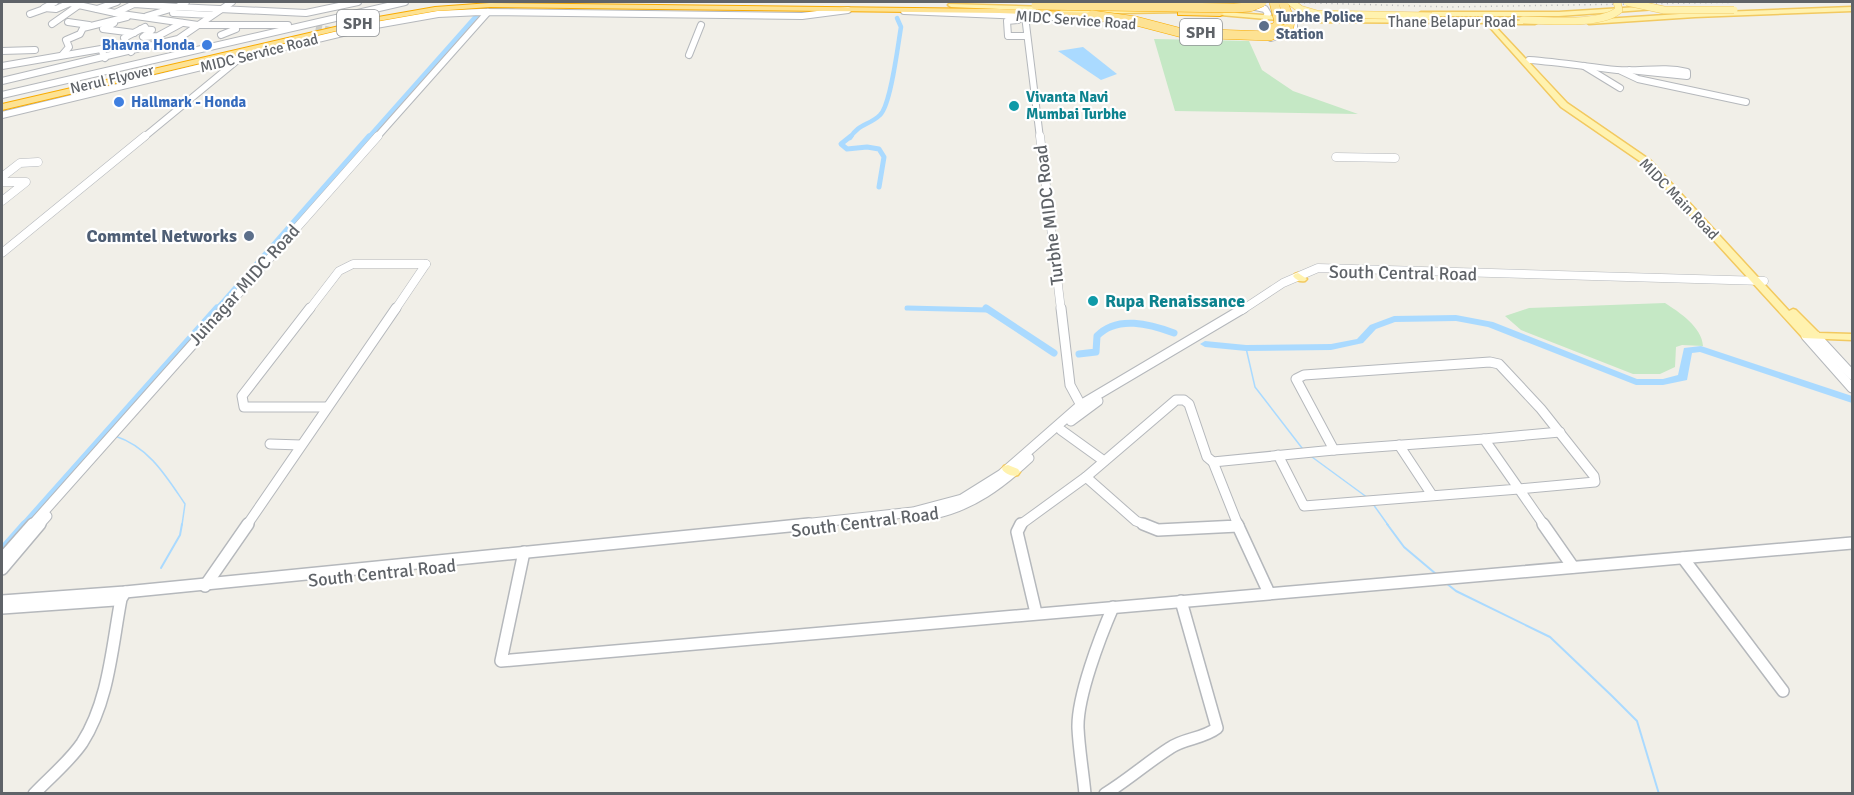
<svg xmlns="http://www.w3.org/2000/svg" width="1854" height="795" viewBox="0 0 1854 795" font-family="Signika,sans-serif">
<rect width="100%" height="100%" fill="#f1efe8"/>
<!-- green -->
<g fill="#c5e8c5">
<path d="M1154 39 1249 41 1262 70 1293 91 1358 114 1175 111Z"/>
<path d="M1665 303C1679 312 1702 327 1703 346L1682 345 1676 347 1675 367 1660 374H1633L1521 330 1505 316 1529 308Z"/>
</g>
<!-- water -->
<path fill="#aadaff" d="M1083 47 1117 74 1101 80 1058 51Z"/>
<g fill="none" stroke-linecap="round" stroke-linejoin="round">
<!-- stream-far1 -->
<g stroke="#aadaff" stroke-width="1.5">
<path d="M1246 348 1255 387 1302 448"/>
<path d="M115 436C149 447 166 476 185 504L182 525"/>
<path d="M1312 457 1368 498"/>
<path d="M1373 504 1388 525"/>
</g>
<!-- stream -->
<g stroke="#aadaff" stroke-width="2">
<path d="M1387 524 1404 547 1436 574"/>
<path d="M161 568 180 535 182 524"/>
<path d="M1446 583 1456 591 1550 637 1612 696 1637 721 1659 794"/>
</g>
<!-- canal-far3 -->
<g stroke="#aadaff" stroke-width="4.5">
<path d="M368 138 478 14H474L478 9H505L527 2"/>
<path d="M850 138C858 124 870 125 880 115 891 105 898 44 901 27L897 18"/>
</g>
<!-- canal-far2 -->
<g stroke="#aadaff" stroke-width="5">
<path d="M851 136 841 144 847 149 867 147 879 149 884 157 879 187"/>
<path d="M907 308 988 310"/>
<path d="M216 310 369 136"/>
</g>
<!-- canal-far1 -->
<g stroke="#aadaff" stroke-width="7">
<path d="M986 308 1054 353"/>
<path d="M1079 354 1096 352 1097 336C1117 315 1150 324 1174 333"/>
<path d="M24 525 217 308"/>
</g>
<!-- canal -->
<path stroke="#aadaff" stroke-width="8" d="M2 550 25 524"/>
<!-- river -->
<path fill="#aadaff" fill-rule="evenodd" d="M1456 315 1493 322 1637 379H1663L1678 375 1684 348 1701 346 1852 396V403L1700 352 1692 353 1687 380 1663 385H1636L1488 327 1456 321 1395 322 1376 329 1363 343 1331 350 1246 351 1205 347 1200 344 1205 341 1246 345 1331 344 1357 339 1370 325 1394 316Z"/>
<!-- minor-tunnel -->
<path stroke="#ccccc8" stroke-width="6" stroke-dasharray="6 3" stroke-linecap="butt" d="M316 27 336 31"/>
<defs>
<g id="minor-far3">
<path d="M55 2 44 8 56 9 72 2"/>
<path d="M65 2 115 13 198 25H288"/>
<path d="M186 2 177 7 306 13 358 2"/>
<path d="M1111 2 1237 3 1265 9 1268 14 1266 17"/>
<path d="M97 9 117 2"/>
<path d="M904 11 1100 19"/>
<path d="M115 13 134 4 177 7 147 16"/>
<path d="M173 13 211 15"/>
<path d="M30 14 44 9"/>
<path d="M1025 16 1040 138"/>
<path d="M1018 20 1007 21 1008 36H1027"/>
<path d="M68 22 89 25"/>
<path d="M114 23 103 29 134 33"/>
<path d="M52 24 79 5"/>
<path d="M141 29 152 30 143 37 158 36 182 23"/>
<path d="M221 35 236 29"/>
<path d="M1271 38 1286 34 1294 28V16L1283 13"/>
<path d="M2 51 35 50"/>
<path d="M131 52 124 38 145 27"/>
<path d="M63 54 69 47 66 40 80 34 83 28 127 17"/>
<path d="M689 55 701 25"/>
<path d="M1529 60C1559 62 1588 67 1617 70 1641 72 1663 66 1687 72V76L1629 70"/>
<path d="M2 66 101 49 105 58"/>
<path d="M1584 66 1620 88"/>
<path d="M1621 71 1638 79 1746 102"/>
<path d="M2 81 178 39 232 2"/>
<path d="M2 95 405 2"/>
<path d="M2 115 376 25 438 14 481 12 802 16 848 10"/>
<path d="M143 138 239 59"/>
<path d="M376 138 488 12"/>
</g>
<g id="minor-far2">
<path d="M1040 136 1061 310"/>
<path d="M1336 157 1395 158"/>
<path d="M2 177 20 163 38 162"/>
<path d="M2 182H26L2 201"/>
<path d="M2 253 145 136"/>
<path d="M224 310 378 136"/>
<path d="M309 310 339 271 353 264H426"/>
<path d="M395 310 426 264"/>
<path d="M1242 310 1283 283 1318 268 1764 281"/>
</g>
<g id="minor-far1">
<path d="M310 308 242 396 244 407H327"/>
<path d="M1061 308 1070 385 1083 409"/>
<path d="M1806 336 1852 388"/>
<path d="M1816 336 1852 375"/>
<path d="M1071 421 1098 401"/>
<path d="M1061 430 1104 461"/>
<path d="M1484 439 1560 432"/>
<path d="M270 444 301 445"/>
<path d="M1399 445 1432 495"/>
<path d="M1278 455 1304 506 1519 489 1484 439 1334 450"/>
<path d="M1213 462 1238 525"/>
<path d="M1086 477 1136 521 1146 525"/>
<path d="M934 514C972 506 1001 484 1029 458"/>
<path d="M32 525 225 308"/>
<path d="M39 525 47 516"/>
<path d="M247 525 396 308"/>
<path d="M794 525 913 512 962 499 1002 474 1082 404 1244 308"/>
<path d="M1020 525 1086 477 1176 400H1184L1189 404 1207 457 1213 462 1334 450 1296 379 1304 375 1490 362 1499 364 1541 409 1594 476 1595 482 1519 489 1544 525"/>
</g>
<g id="minor">
<path d="M1021 524 1017 532 1036 613"/>
<path d="M1143 524 1158 530 1238 526 1237 524"/>
<path d="M1543 524 1573 567"/>
<path d="M1238 526 1269 593"/>
<path d="M524 552 501 661 1852 543"/>
<path d="M1683 558 1783 691"/>
<path d="M2 559 33 524"/>
<path d="M2 569 40 524"/>
<path d="M205 586 248 524"/>
<path d="M2 601 125 592 809 524"/>
<path d="M2 608 115 600"/>
<path d="M34 794C50 777 69 762 82 743 109 701 112 646 121 599L125 592"/>
<path d="M1085 794C1083 772 1079 750 1078 728 1077 697 1100 637 1113 607"/>
<path d="M1105 794C1128 780 1148 762 1170 748 1184 738 1203 739 1217 728L1181 601"/>
</g>
<g id="major">
<path d="M949 4 1047 7 1050 9 1047 11 951 7 948 5Z"/>
<path d="M1654 6 1657 8 1656 9 1559 16H1421L1418 14 1421 12H1559Z"/>
<path d="M1852 7V11L1695 17 1589 24 1586 22 1589 20 1695 13Z"/>
<path d="M1181 9 1183 10V12L1061 14 1058 12 1061 10Z"/>
<path d="M1211 11 1300 18 1537 21V23L1535 24H1493L1567 103 1650 160 1789 311 1793 309 1796 310 1819 333 1852 334V340L1803 338 1644 164 1561 107 1486 23 1300 22 1209 14V12Z"/>
<path d="M1298 273 1307 279 1305 281C1300 282 1296 280 1293 276L1295 274Z"/>
<path d="M1008 465 1018 469 1020 472 1018 475C1012 477 1005 474 1002 469L1004 466Z"/>
</g>
<g id="highway">
<path d="M490 3 999 9 1092 13 1096 15 1092 17 999 13 490 7 435 11 378 21 2 110V104L378 17 435 7Z"/>
<path d="M1178 11 1220 12 1224 14 1220 16 1181 15H1178Z"/>
</g>
</defs>
<!-- minor-far3 casing -->
<use href="#minor-far3" stroke="#b5b8bc" stroke-width="8"/>
<!-- minor-far2 casing -->
<use href="#minor-far2" stroke="#b5b8bc" stroke-width="9"/>
<!-- minor-far1 casing -->
<use href="#minor-far1" stroke="#b5b8bc" stroke-width="11"/>
<!-- minor casing -->
<use href="#minor" stroke="#b5b8bc" stroke-width="14"/>
<!-- major casing -->
<use href="#major" stroke="#f2c960" stroke-width="3"/>
<!-- highway casing -->
<use href="#highway" stroke="#f9ab00" stroke-width="2"/>
<!-- minor-far3 -->
<use href="#minor-far3" stroke="#fff" stroke-width="6"/>
<!-- minor-far2 -->
<use href="#minor-far2" stroke="#fff" stroke-width="8"/>
<!-- minor-far1 -->
<use href="#minor-far1" stroke="#fff" stroke-width="9"/>
<!-- minor -->
<use href="#minor" stroke="#fff" stroke-width="11"/>
<!-- major -->
<use href="#major" fill="#fff2af" fill-rule="evenodd"/>
<!-- highway -->
<use href="#highway" fill="#fde293" fill-rule="evenodd"/>
<!-- rail -->
<path stroke="#b6b7b8" stroke-width="1.5" stroke-dasharray="1 4.5" stroke-linecap="butt" d="M1282 2 1450 7 1752 2"/>
<defs>
<g id="major-bridge">
<path d="M1291 2 1300 9 1317 14 1432 16"/>
<path d="M1627 2 1664 10H1734"/>
<path d="M1523 20C1548 20 1600 26 1619 10L1617 2"/>
</g>
<g id="highway-bridge">
<path d="M1036 5 1234 8 1250 7 1262 2"/>
<path d="M1092 15 1136 21 1182 33 1270 36 1289 27 1290 21 1283 2"/>
<path d="M1264 31 1276 27 1279 22 1274 2"/>
</g>
</defs>
<!-- major-bridge casing -->
<use href="#major-bridge" stroke="#f2c960" stroke-width="8" stroke-linecap="butt"/>
<!-- highway-bridge casing -->
<use href="#highway-bridge" stroke="#f9ab00" stroke-width="10" stroke-linecap="butt"/>
<!-- major-bridge -->
<use href="#major-bridge" stroke="#fff2af" stroke-width="7"/>
<!-- highway-bridge -->
<use href="#highway-bridge" stroke="#fde293" stroke-width="9"/>
</g>
<!-- markers -->
<g fill="#5c6f8a" stroke="#fff" stroke-width="2">
<circle cx="1264" cy="26" r="6"/>
<circle cx="249" cy="236" r="6"/>
</g>
<g fill="#3f7fe0" stroke="#fff" stroke-width="2">
<circle cx="207" cy="45" r="6"/>
<circle cx="119" cy="102" r="6"/>
</g>
<g fill="#0f9aa8" stroke="#fff" stroke-width="2">
<circle cx="1014" cy="106" r="6"/>
<circle cx="1093" cy="301" r="6"/>
</g>
<g text-anchor="middle" stroke-width="4.5" stroke-linejoin="round" paint-order="stroke">
<!-- far-service labels -->
<g font-size="15" font-weight="bold" fill="#4e5e75" stroke="#fff" text-anchor="start">
<text x="1276" y="22">Turbhe Police<tspan x="1276" dy="17">Station</tspan></text>
</g>
<!-- far-street labels -->
<g font-size="15" fill="#5f6368" stroke="#fff">
<text transform="translate(1076 20) rotate(4)" y="5">MIDC Service Road</text>
<text x="1452" y="27">Thane Belapur Road</text>
<text transform="translate(259 53) rotate(-14)" y="5">MIDC Service Road</text>
<text transform="translate(112 79) rotate(-13)" y="5">Nerul Flyover</text>
<text transform="translate(1679 199) rotate(46)" y="5">MIDC Main Road</text>
</g>
<!-- far-shop labels -->
<g font-size="15" font-weight="bold" fill="#366cbe" stroke="#fff" text-anchor="end">
<text x="195" y="50">Bhavna Honda</text>
<text x="131" y="107" text-anchor="start">Hallmark - Honda</text>
</g>
<!-- far-culture labels -->
<g font-size="15" font-weight="bold" fill="#0d838f" stroke="#fff" text-anchor="start">
<text x="1026" y="102">Vivanta Navi<tspan x="1026" dy="17">Mumbai Turbhe</tspan></text>
</g>
<!-- shield labels -->
<g fill="#fff" stroke="#8f9295" stroke-width="1.5">
<rect x="337" y="10" width="42" height="26" rx="4.5"/>
<rect x="1180" y="19" width="42" height="26" rx="4.5"/>
</g>
<g font-size="16" font-weight="bold" fill="#5f6368">
<text x="358" y="29">SPH</text>
<text x="1201" y="38">SPH</text>
</g>
<!-- street labels -->
<g font-size="18" fill="#5f6368" stroke="#fff">
<text transform="translate(1049 215) rotate(-97)" y="6">Turbhe MIDC Road</text>
<text transform="translate(1403 273) rotate(1)" y="6">South Central Road</text>
<text transform="translate(244 285) rotate(-48)" y="6">Juinagar MIDC Road</text>
<text transform="translate(865 522) rotate(-7)" y="6">South Central Road</text>
<text transform="translate(382 573) rotate(-6)" y="6">South Central Road</text>
</g>
<!-- service labels -->
<g font-size="18" font-weight="bold" fill="#4e5e75" stroke="#fff" text-anchor="end">
<text x="237" y="242">Commtel Networks</text>
</g>
<!-- culture labels -->
<g font-size="18" font-weight="bold" fill="#0d838f" stroke="#fff" text-anchor="start">
<text x="1105" y="307">Rupa Renaissance</text>
</g>
</g>
<!-- border -->
<rect width="1854" height="795" fill="none" stroke="#5f6368" stroke-width="6"/>
</svg>
